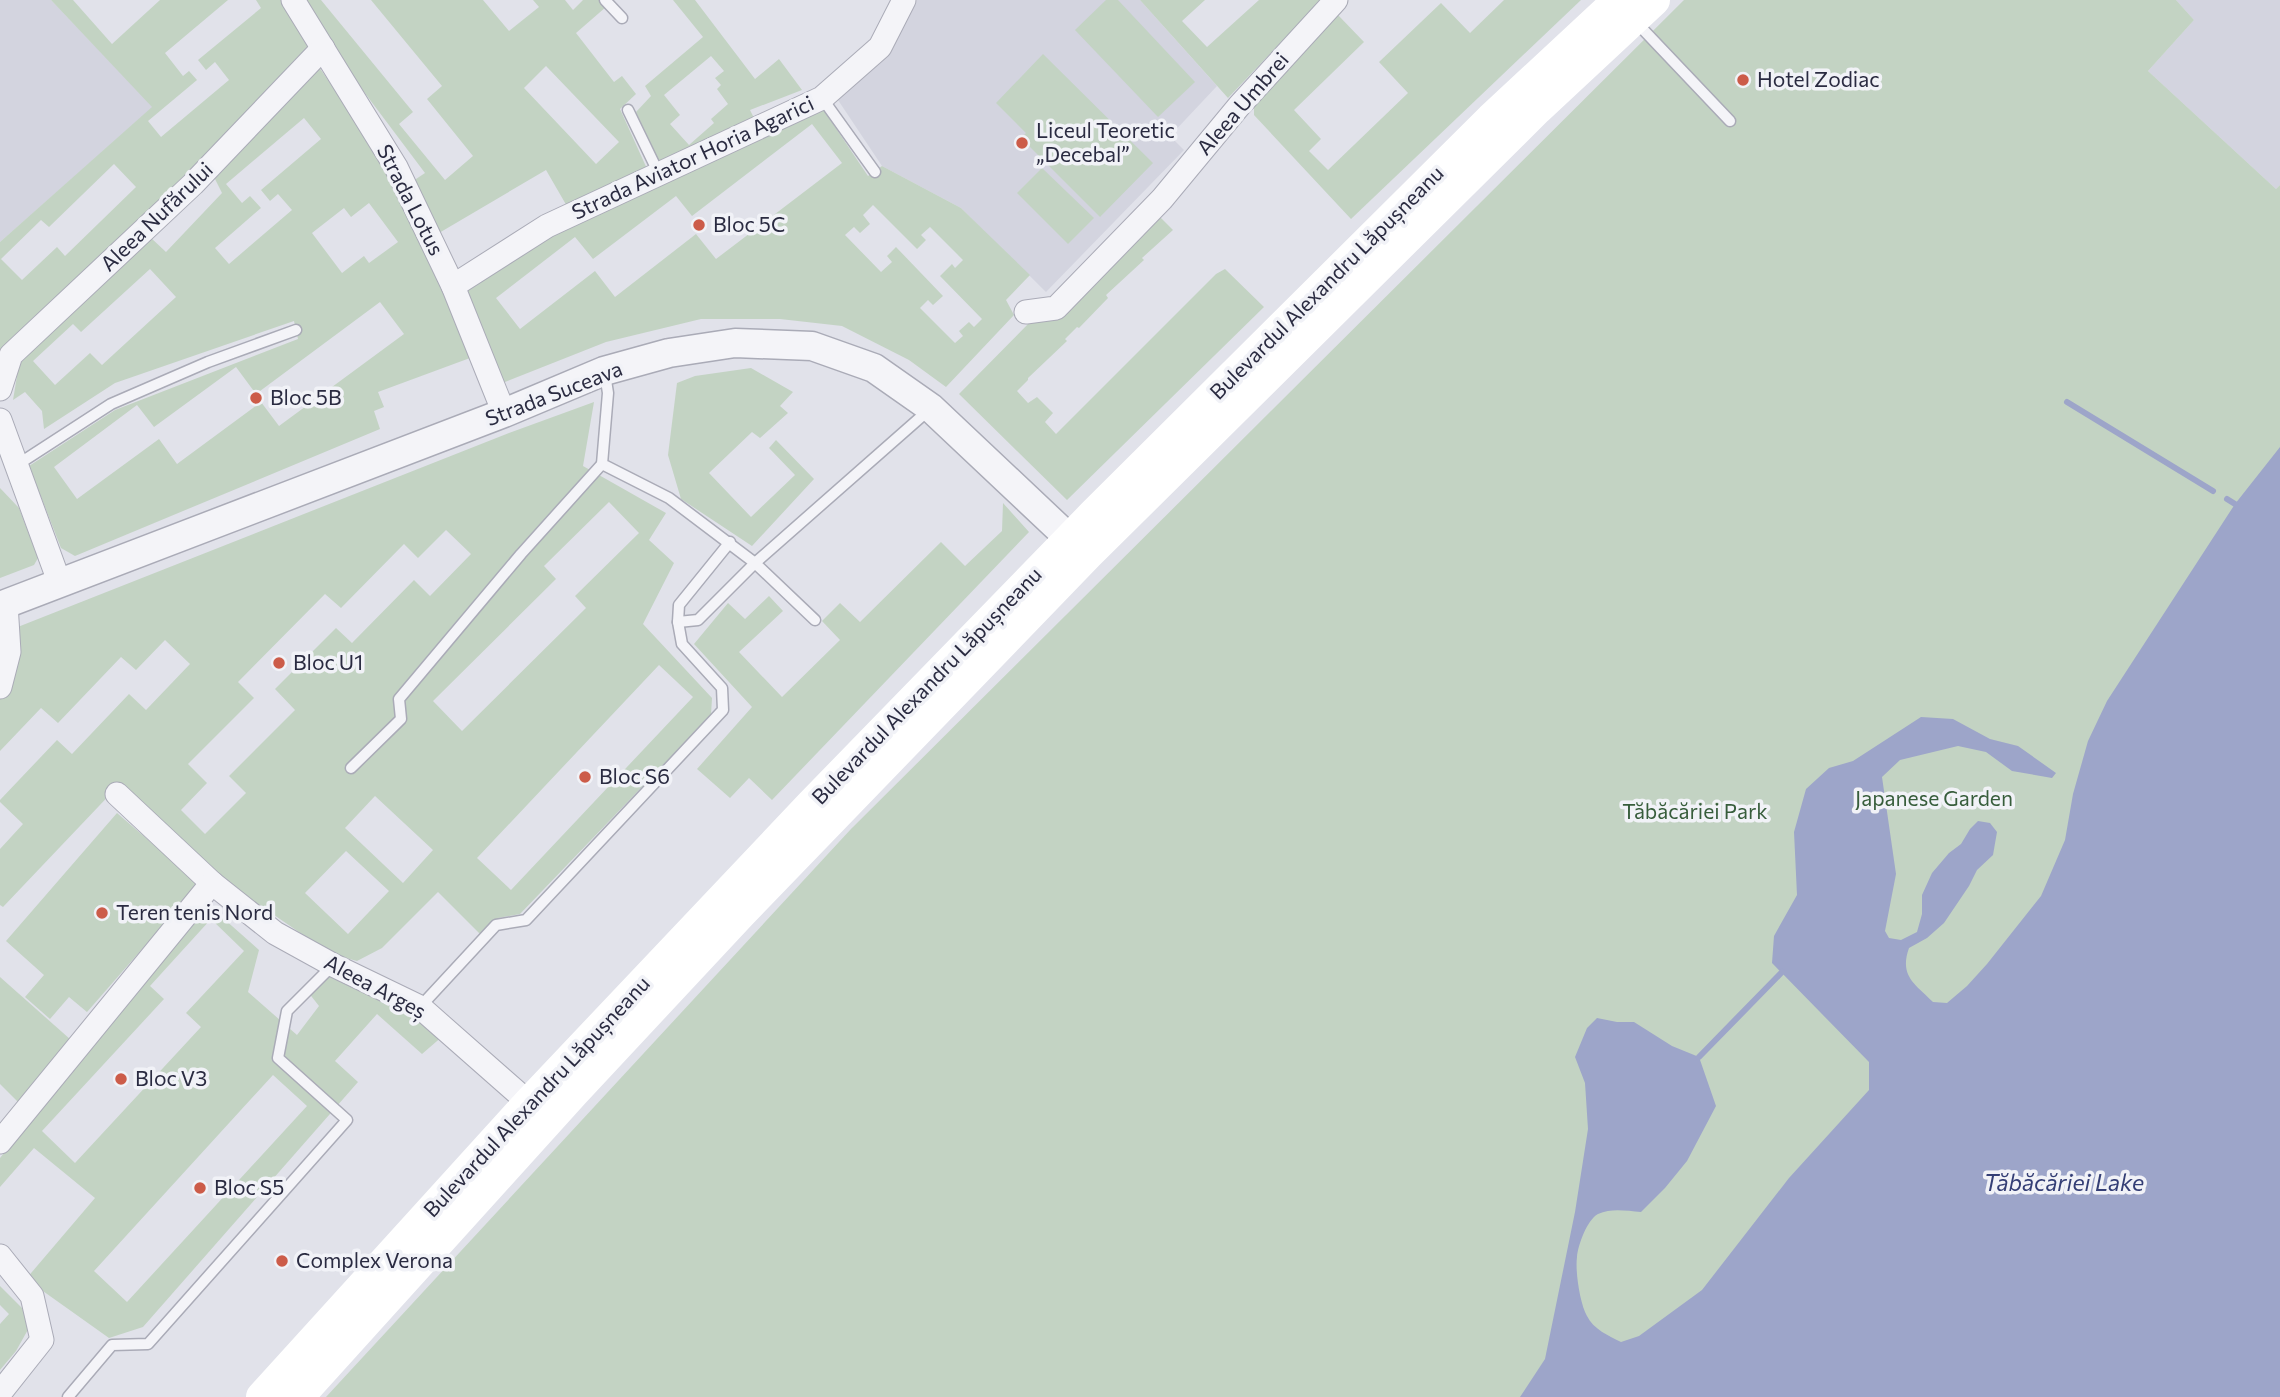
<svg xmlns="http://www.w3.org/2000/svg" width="2280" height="1397" viewBox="0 0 2280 1397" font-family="Commissioner,sans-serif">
<rect width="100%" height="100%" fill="#e1e2ea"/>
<!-- built -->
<g fill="#d3d4df">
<path d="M0 0H51L153 107 0 242Z"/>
<path d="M917 0H1140L1217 86 1170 136 1184 150 1046 292 961 208 882 166 838 100 890 51Z"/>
<path d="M2176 0H2280V185L2276 189 2148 71 2194 20Z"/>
</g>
<!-- green -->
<g fill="#c3d3c3" fill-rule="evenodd">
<path d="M51 0H73L112 44 160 0H228L165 53 183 76 189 71 197 80 148 121 161 137 229 80 215 62 206 70 198 60 261 8 256 0H284L315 50 191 177 0 354V242L152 107ZM114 164 136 187 65 256 57 247 22 280 1 259 41 220 49 227Z"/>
<path d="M302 0H321L413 112 399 124 445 180 473 156 427 99 442 86 371 0H483L509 31 539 7 533 0H565L573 10 583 0H614L576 33 614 82 622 76 636 94 620 109 648 171 568 208 546 170 439 233 413 181 425 173 343 64ZM546 66 619 142 596 164 524 88Z"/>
<path d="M673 0H695L755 79 779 59 802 90 750 110 756 122 661 169 636 112 651 96 645 86 703 37ZM711 56 724 71 715 78 721 85 717 89 728 104 711 119 714 123 689 145 670 124 680 115 664 95Z"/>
<path d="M1106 0H1118L1195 82 1158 117 1075 30Z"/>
<path d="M1140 0H1205L1182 21 1207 47 1259 0H1321L1228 98Z"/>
<path d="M1504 0H1581L1351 219 1254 115V95L1338 15 1364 42 1294 110 1321 139 1309 151 1328 170 1408 93 1379 62 1441 3 1470 33Z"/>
<path d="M1684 0H2176L2194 20 2148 71 2276 189 2280 185V1397H326L851 829Z"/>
<path d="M1043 54 1153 163 1100 217 1021 138 1026 133 996 103Z"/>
<path d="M319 67 392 174 438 273 470 358 378 392 384 407 374 411 380 429 75 556 61 548 29 466 115 410 298 339 294 321 115 383 44 429 42 411 25 392 13 400 20 358 150 237 166 252 222 193 213 175ZM304 118 321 139 261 190 270 201 278 194 292 210 229 264 215 248 261 208 250 196 242 203 226 184ZM369 203 398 242 369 263 364 256 342 273 312 233 344 208 351 217ZM150 269 176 297 102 365 90 353 55 385 33 361 73 324 81 332ZM380 302 404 334 279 426 261 402 177 464 159 439 77 499 54 467 137 405 154 427 236 367 256 394Z"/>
<path d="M821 106 868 176 882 166 961 208 1030 275 1006 300 1014 315 946 387 909 360 842 326 780 319H701L606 342 500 384 461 287 552 230ZM812 124 842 163 716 259 696 234 615 297 595 271 520 329 496 298 575 237 593 259 676 196 692 216ZM873 205 917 249 926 240 921 235 930 227 963 260 955 268 952 264 940 276 982 319 974 327 969 322 959 331 963 336 955 343 920 308 928 300 933 305 943 296 896 247 887 256 892 262 881 272 845 235 854 227 860 233 870 224 863 215Z"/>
<path d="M1042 168 1094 218 1068 244 1017 193Z"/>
<path d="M1157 214 1173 230 1142 258 1144 260 1106 295 1108 298 1079 328 1077 327 1065 339 1067 341 1028 378V380L1017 391 1028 403 1037 397 1053 413 1045 422 1056 434 1216 274 1225 269 1264 307 1067 500 959 394 1032 320Z"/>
<path d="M751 368 793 392 780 406 788 413 760 438 752 432 709 473 751 517 795 475 769 448 776 440 814 479 752 546 681 499 668 455 677 383 695 376Z"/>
<path d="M594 402 583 466 666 513 649 540 674 563 643 624 712 698 711 715 520 914 498 918 482 936 438 892 382 948 357 961 331 954 214 874 118 786 3 907 0 905V849L23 824 0 802V800L57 740 72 754 129 694 146 710 190 664 165 640 136 670 121 657 58 723 41 708 0 751V634L509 433ZM609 502 639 533 575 596 586 608 462 731 433 701 556 579 544 566ZM446 530 471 554 430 596 414 580 352 643 336 628 275 689 295 710 229 776 246 793 205 834 181 810 207 783 188 764 254 698 238 682 325 594 341 608 404 544 418 558ZM659 665 693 697 511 890 477 858ZM375 796 433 850 403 883 345 828ZM346 851 389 891 348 934 305 893Z"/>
<path d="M0 488 19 508 38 558 34 565 0 578Z"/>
<path d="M1003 503 1029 532 772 800 749 778 730 798 697 769 752 707 694 644 728 603 745 619 769 596 783 611 739 652 782 697 840 640 822 621 840 603 860 622 941 542 965 566 1002 531Z"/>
<path d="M117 813 199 884 87 1012 69 997 50 1019 25 997 44 975 6 941Z"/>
<path d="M206 903 259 950 248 992 297 1035 319 1006 308 992 326 971 417 1013 444 1035 422 1054 377 1014 335 1061 358 1082 143 1327 109 1338 26 1279 95 1198 34 1148 0 1187V1158ZM211 919 244 951 186 1013 201 1027 75 1163 42 1131 164 999 150 986ZM273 1075 307 1106 127 1302 94 1271Z"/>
<path d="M0 977 71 1040 18 1102 0 1084Z"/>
<path d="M0 1286 22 1308 30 1326 16 1351 0 1370V1324L9 1314 0 1305Z"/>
</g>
<!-- water -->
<path fill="#9da5c9" d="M2280 447V1397H1520L1545 1359 1575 1212 1588 1129 1585 1083 1575 1057 1587 1028 1597 1018 1617 1022H1634L1672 1046 1699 1057 1716 1106 1687 1161 1665 1188 1641 1212C1626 1211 1612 1208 1598 1214 1587 1220 1578 1245 1577 1257 1575 1271 1580 1304 1587 1316 1593 1329 1609 1336 1621 1342L1639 1336 1702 1290 1789 1178 1869 1090V1062L1772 963 1774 936 1797 895 1794 832 1806 789 1829 768 1853 761 1921 717 1953 719 1990 739 2018 746 2056 773 2052 778 2012 771 1986 752 1958 746 1900 760 1882 777 1896 874 1885 931 1889 938 1901 940 1917 932 1922 914V895L1932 873 1949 853 1961 844 1970 829 1978 821 1990 823 1997 832 1993 855 1977 870 1969 886 1944 923 1927 938 1909 948C1899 976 1915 984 1933 1002L1947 1003 1967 986 1987 964 2041 896 2065 840 2073 794 2088 741 2107 701 2235 504Z"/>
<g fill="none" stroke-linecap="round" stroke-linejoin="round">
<!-- stream -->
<g stroke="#9da5c9" stroke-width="6">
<path d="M2067 402 2213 491"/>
<path d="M2227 499 2235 504"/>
<path d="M1699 1057 1782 972"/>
</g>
<defs>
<g id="service">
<path d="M605 0 622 18"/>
<path d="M1635 21 1730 121"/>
<path d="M822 98 875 172"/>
<path d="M628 110 659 174"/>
<path d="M605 374 608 393 602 464 669 498 755 563 815 620"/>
<path d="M17 465 111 404 208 362 296 330"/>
<path d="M678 622 698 620 755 563 930 409"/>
<path d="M351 768 401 719 399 699 521 554 602 464"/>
<path d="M420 1007 496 925 526 920 723 710 722 688 682 644 678 622 679 605 730 542"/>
<path d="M68 1397 112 1345 148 1344 347 1120 278 1058 287 1011 333 965"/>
</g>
<g id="minor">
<path d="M293 0 396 167 453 286 504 413"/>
<path d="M453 286 547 226 822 98 880 47 904 0"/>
<path d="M1026 312 1056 308 1162 199 1239 106 1336 0"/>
<path d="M0 389 11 355 193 184 323 48"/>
<path d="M0 420 60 584"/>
<path d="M0 687 9 652 6 604"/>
<path d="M117 794 212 883 275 933 333 965 420 1007 529 1103"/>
<path d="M0 1142 212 883"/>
<path d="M0 1256 32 1296 42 1340 0 1393"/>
</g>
<path id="tertiary" d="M0 606 504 413 604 371 669 353 735 343 812 346 874 368 931 408 1070 539"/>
</defs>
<!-- service casing -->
<use href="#service" stroke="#aaabb7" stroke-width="13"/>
<!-- minor casing -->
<use href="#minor" stroke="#aaabb7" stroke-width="25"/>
<!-- tertiary casing -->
<use href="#tertiary" stroke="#aaabb7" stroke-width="31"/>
<!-- service -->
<use href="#service" stroke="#f4f4f8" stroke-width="10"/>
<!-- minor -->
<use href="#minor" stroke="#f4f4f8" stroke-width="23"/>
<!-- tertiary -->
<use href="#tertiary" stroke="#f4f4f8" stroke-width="28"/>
<!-- secondary -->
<g stroke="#fff" stroke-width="32">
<path d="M262 1397 529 1103 811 805 1093 515 1491 119 1619 0"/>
<path d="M298 1397 573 1093 740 914 1088 554 1537 109 1654 0"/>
</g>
</g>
<!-- markers -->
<g fill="#cc5c49" stroke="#f1f2f7" stroke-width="2.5">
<circle cx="1743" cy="80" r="7"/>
<circle cx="1022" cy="143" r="7"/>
<circle cx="699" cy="225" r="7"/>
<circle cx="256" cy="398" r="7"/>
<circle cx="279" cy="663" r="7"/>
<circle cx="585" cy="777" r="7"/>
<circle cx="102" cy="913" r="7"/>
<circle cx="121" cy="1079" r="7"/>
<circle cx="200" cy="1188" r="7"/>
<circle cx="282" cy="1261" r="7"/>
</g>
<g text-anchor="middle" stroke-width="7" stroke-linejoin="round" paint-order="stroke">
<!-- poi labels -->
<g font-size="21" fill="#2a2b41" stroke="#f1f2f7" text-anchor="start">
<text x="1757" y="87">Hotel Zodiac</text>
<text x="1036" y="138">Liceul Teoretic<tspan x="1036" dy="24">„Decebal”</tspan></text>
<text x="713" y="232">Bloc 5C</text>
<text x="270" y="405">Bloc 5B</text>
<text x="293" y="670">Bloc U1</text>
<text x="599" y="784">Bloc S6</text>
<text x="116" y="920">Teren tenis Nord</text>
<text x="135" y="1086">Bloc V3</text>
<text x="214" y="1195">Bloc S5</text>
<text x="296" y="1268">Complex Verona</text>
</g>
<!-- street labels -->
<g font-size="21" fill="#2a2b41" stroke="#f1f2f7">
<text transform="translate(1243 104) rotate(-49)" y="7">Aleea Umbrei</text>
<text transform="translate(693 158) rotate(-25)" y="7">Strada Aviator Horia Agarici</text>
<text transform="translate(410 200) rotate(63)" y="7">Strada Lotus</text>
<text transform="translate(157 217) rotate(-44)" y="7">Aleea Nufărului</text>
<text transform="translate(1327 283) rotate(-45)" y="7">Bulevardul Alexandru Lăpușneanu</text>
<text transform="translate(554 394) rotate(-21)" y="7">Strada Suceava</text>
<text transform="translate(927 686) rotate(-46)" y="7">Bulevardul Alexandru Lăpușneanu</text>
<text transform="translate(375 987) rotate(28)" y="7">Aleea Argeș</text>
<text transform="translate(537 1097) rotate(-47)" y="7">Bulevardul Alexandru Lăpușneanu</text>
</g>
<!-- park labels -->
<g font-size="21" fill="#375d3b" stroke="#f1f2f7">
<text x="1934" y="806">Japanese Garden</text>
<text x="1695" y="819">Tăbăcăriei Park</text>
</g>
<!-- water labels -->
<g font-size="23" font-style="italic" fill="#343e75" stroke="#f1f2f7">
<text x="2064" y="1191">Tăbăcăriei Lake</text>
</g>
</g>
</svg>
